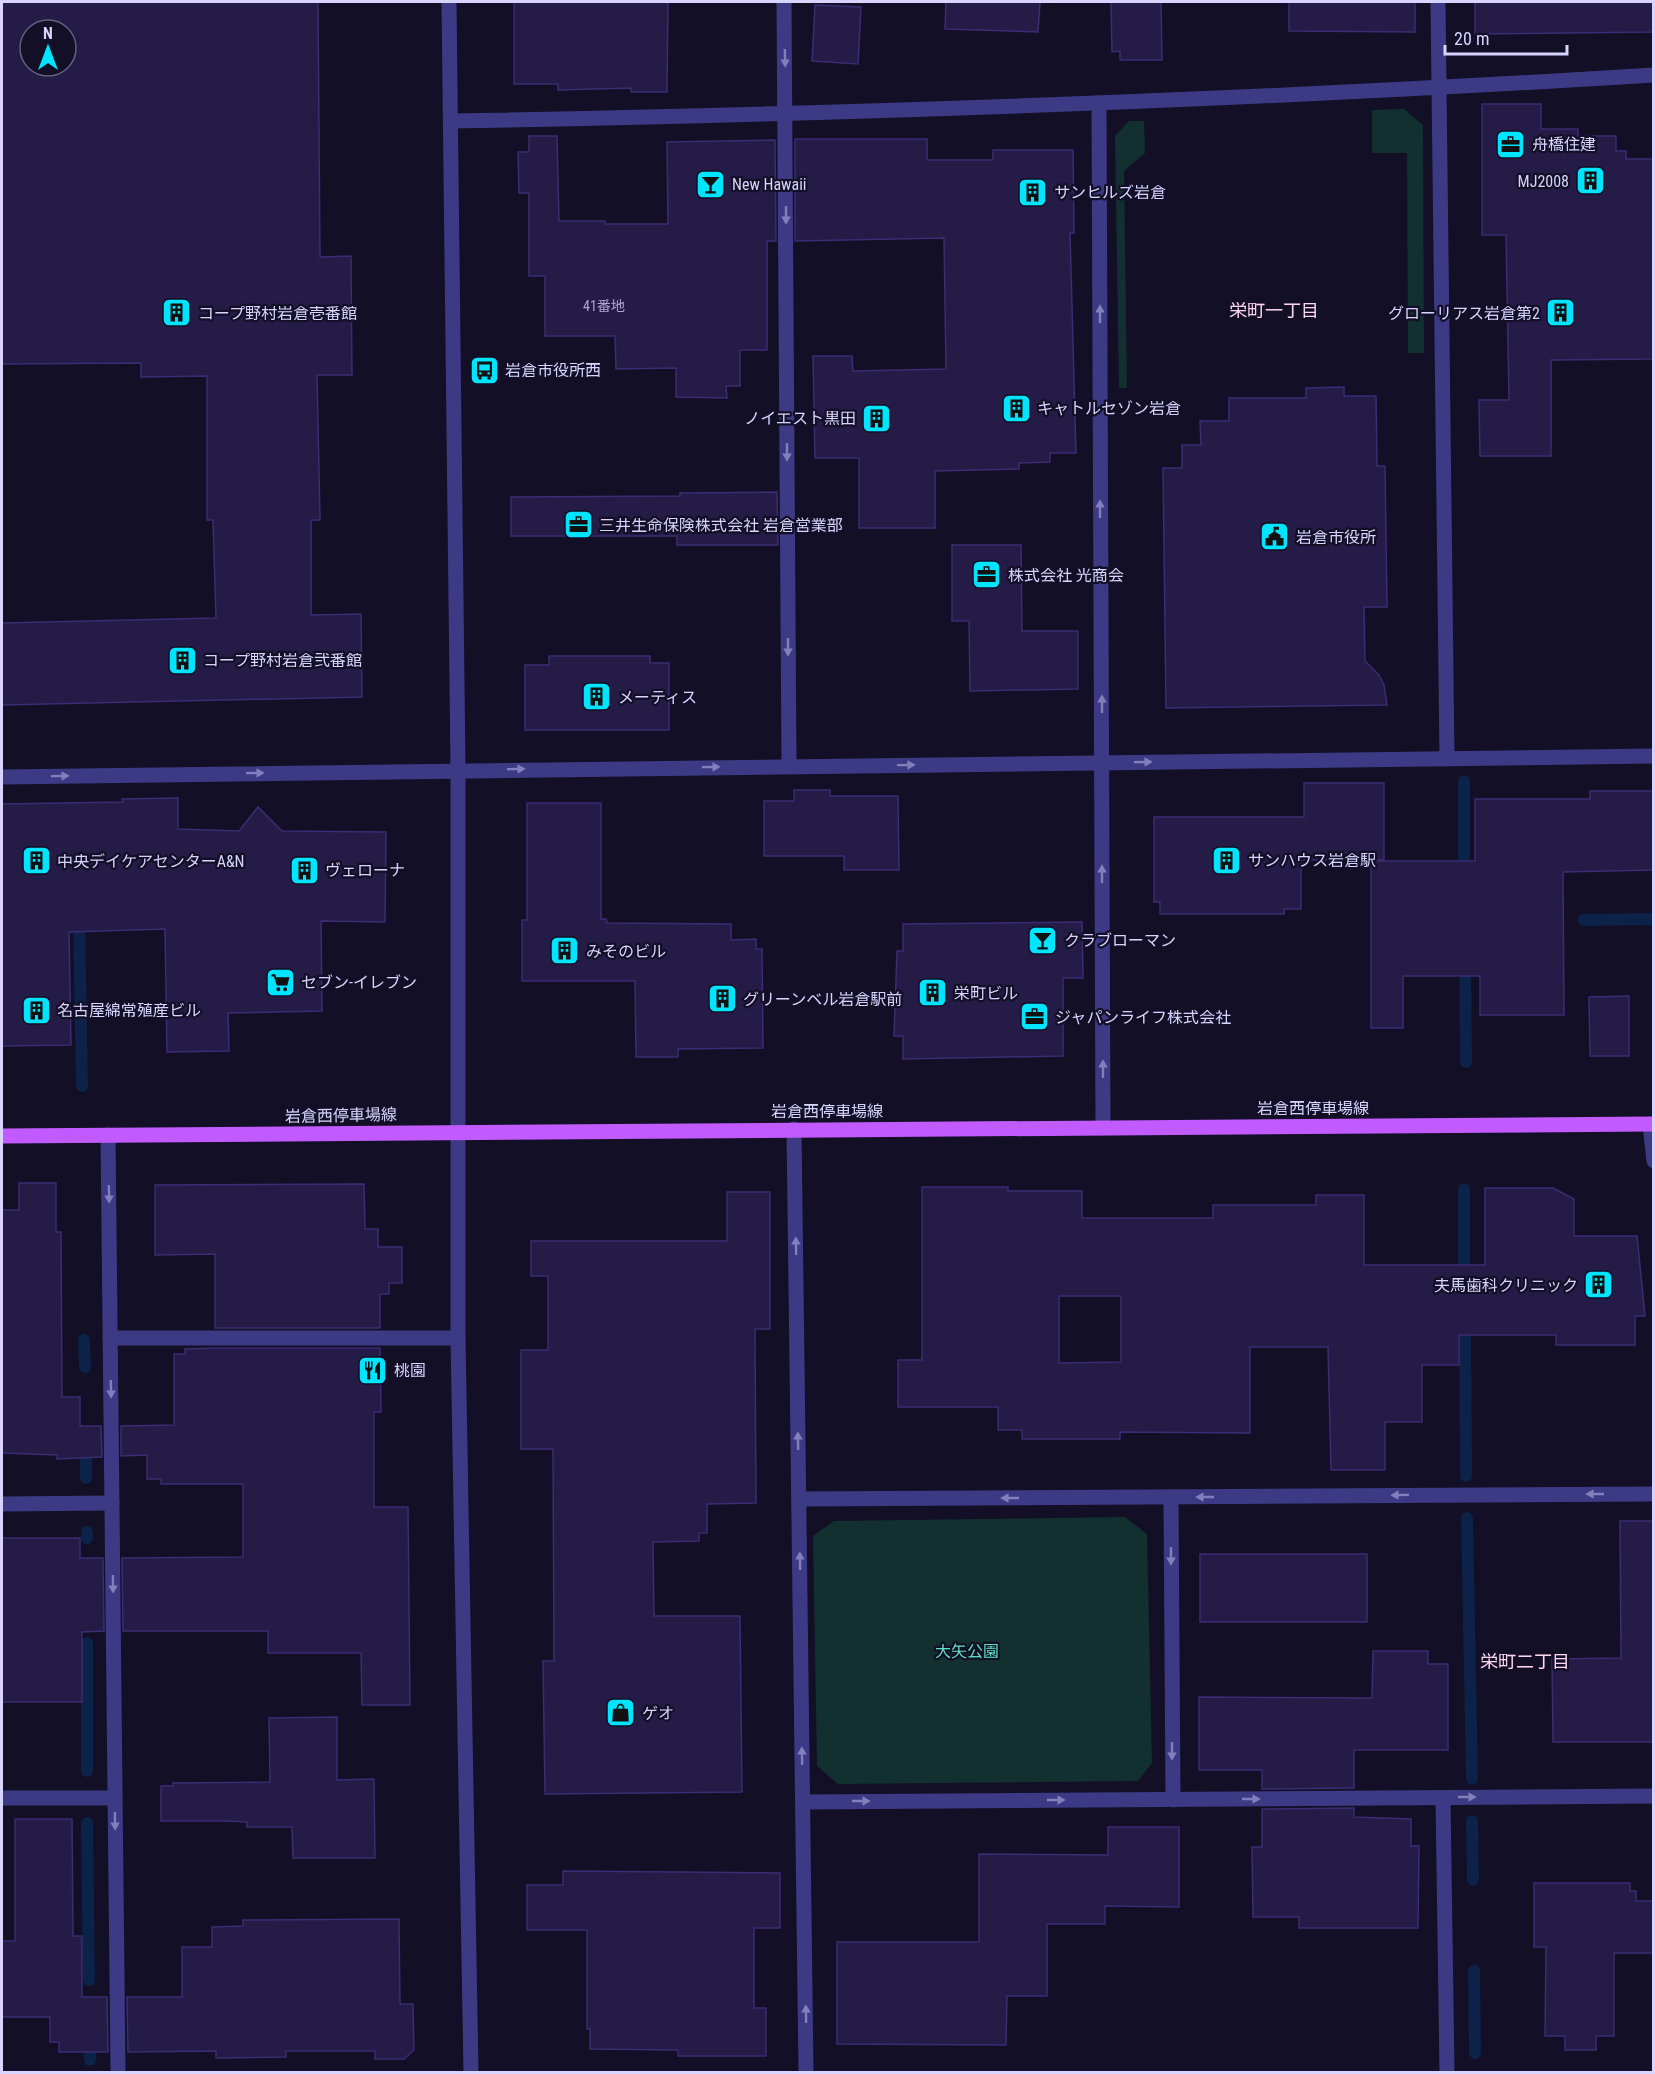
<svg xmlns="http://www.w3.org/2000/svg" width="1655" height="2074" viewBox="0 0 1655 2074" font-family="'Roboto Condensed','Noto Sans JP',sans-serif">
<rect width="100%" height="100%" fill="#130f26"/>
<!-- green -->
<g fill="#12302f">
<path d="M1404 109 1423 125 1424 353H1408L1407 153H1372V110Z"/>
<path d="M1129 121H1144L1145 153 1124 171 1127 388H1119L1115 136Z"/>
<path d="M1125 1517 1147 1534 1152 1763 1138 1781 838 1784 817 1766 813 1536 834 1521Z"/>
</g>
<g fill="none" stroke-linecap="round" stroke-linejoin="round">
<!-- stream -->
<g stroke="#0c2248" stroke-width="12">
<path d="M1464 781V876"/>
<path d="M79 916 82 1086"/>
<path d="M1584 920 1654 919"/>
<path d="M1465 959 1466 1062"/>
<path d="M1464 1189V1281"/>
<path d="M1465 1319 1466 1476"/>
<path d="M84 1340 85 1367"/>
<path d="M86 1442V1478"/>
<path d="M1467 1518 1472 1779"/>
<path d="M87 1532V1538"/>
<path d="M87 1643V1771"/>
<path d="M1472 1821 1473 1880"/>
<path d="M87 1823 89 1980"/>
<path d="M1474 1971 1475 2053"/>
<path d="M90 2036V2060"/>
</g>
</g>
<!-- building -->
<g fill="#241b47" stroke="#3b2d73" stroke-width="1.5" fill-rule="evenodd">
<path d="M2 2H318L320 257 351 256 352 375H317L320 520H311V615L361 614 362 697 2 705V623L216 618 213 520H207V376L141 377V363L2 364ZM30 30H66V66H30Z"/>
<path d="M514 2H668L667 92H631V88L558 90V84H514Z"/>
<path d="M946 2H1040L1038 32 945 29Z"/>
<path d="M1111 2H1161L1162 60H1120V51L1112 52Z"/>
<path d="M1289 2H1415V32L1289 31Z"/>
<path d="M1475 2H1653V32L1475 34Z"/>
<path d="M815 5 861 7 858 64 812 61Z"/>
<path d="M1482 104H1541V129H1578V136H1616V151H1626V159H1653V359L1551 360V456H1480L1479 400H1509L1506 235H1482Z"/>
<path d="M529 136H557L559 221H605V224H668L667 142 775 140 776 241H767V350H740V386H726L727 398 676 397V368L616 369 615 336H545V276H529V193H519L518 152H529Z"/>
<path d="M795 139H927V160H993V150H1073L1074 233H1070L1076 453H1050V462L1019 463V469L935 471V528H859V458H815L813 356H852L853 371 946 369 944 238 795 241Z"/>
<path d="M1344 387V396H1376L1377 466H1385L1387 607H1364L1365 661 1379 675 1384 685 1387 705 1166 708 1163 468H1182V445H1201L1200 421H1229V398H1306V388Z"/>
<path d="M777 492 778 545H677V536H511V497L680 496V493Z"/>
<path d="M952 545H1021L1022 631H1078V689L970 691 969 621H952Z"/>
<path d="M549 656H650V663H669V730H525V665H549Z"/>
<path d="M1304 783H1384V860H1301V909H1284V914H1160V902H1154V817H1304Z"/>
<path d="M794 790H830V796H898L899 870H844V856H764V801H794Z"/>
<path d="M1590 791H1653V870L1563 872 1564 1015H1480V976H1403V1028H1371V861H1475V799H1590Z"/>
<path d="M178 798V829L239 831 258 807 282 831 386 832 385 922 321 921 322 1011 228 1013 229 1051 167 1052 165 929 69 932 71 1045 2 1046V804L123 802 122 799Z"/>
<path d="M527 803H601V919H606L607 923 731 924V940L756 939V949H762L763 1048 678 1049V1057H636L635 981H522V920H527Z"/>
<path d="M1082 922 1083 978H1063V1056L903 1059V1036H894L897 951H903V924Z"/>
<path d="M1629 996V1056H1590L1589 997Z"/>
<path d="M19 1183H56V1232H61L62 1397H80V1426H101L102 1457 57 1459V1455L2 1453V1210H19Z"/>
<path d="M364 1184 365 1229H378V1247H402V1283H389V1294H380V1328H215V1254L155 1255V1185Z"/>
<path d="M922 1187H1008V1191H1082V1218H1213V1205H1316V1195H1364V1265H1485V1188H1553L1574 1199V1236H1637L1645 1316H1635V1345H1556V1335H1459V1365H1422V1422H1385V1470H1331L1328 1347H1250V1433L1120 1432V1439H1022V1430H998V1407H898V1360H922ZM1059 1296H1121V1362L1059 1363Z"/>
<path d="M727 1192H770V1329H755L756 1503 707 1504V1533H699V1541L653 1542 654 1616H740L742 1792 545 1794 543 1661H554L553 1449H521V1350H548V1276H531V1241H727Z"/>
<path d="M215 1348H380L381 1412H374V1507H408L410 1705H362L361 1653H268V1631H123L122 1558 243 1557V1484H161V1479H147V1455L121 1456V1426L174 1425V1354H185V1349Z"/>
<path d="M1620 1521H1653V1742H1553L1552 1659 1621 1658Z"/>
<path d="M2 1538H80V1558H103L104 1631 82 1632V1702H2Z"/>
<rect x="1200" y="1554" width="167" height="68"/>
<path d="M1373 1651H1428V1664H1448V1750H1354V1788L1262 1789V1770H1199V1697L1372 1698Z"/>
<path d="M337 1717V1780L374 1779 375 1858H293L292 1827H247V1822L227 1821H161V1786H173V1783L270 1782 269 1718Z"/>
<path d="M1354 1808V1817L1411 1819V1846H1419L1418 1928H1299V1917H1253L1252 1847H1262V1809Z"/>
<path d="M15 1819H72L73 1936H82V1997H107L108 2052H59V2042H50V2017H2V1941H15Z"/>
<path d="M1108 1827H1179V1907L1105 1906V1924H1047V1996H1007L1006 2045 837 2044V1942H979V1854L1108 1855Z"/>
<path d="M563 1871 780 1873V1928H754V2008H766V2056H678V2050L590 2049V2029H587V1930H527V1885H563Z"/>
<path d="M1534 1883H1630V1891H1636V1901H1653V1953H1614V2036H1596V2050H1565V2036H1545L1546 1947H1534Z"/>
<path d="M399 1919 400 2004H413L414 2050 404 2059H375V2051H286V2057L216 2058V2051L128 2052 127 1997H182V1947H212V1927L243 1926V1920Z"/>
</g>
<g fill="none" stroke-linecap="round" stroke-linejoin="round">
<!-- minor -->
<g stroke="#3d3a85" stroke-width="15">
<path d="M449 2 458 770V1338L471 2072"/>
<path d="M784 2 789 766"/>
<path d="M1438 2 1447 759"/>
<path d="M1099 103 1103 1128"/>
<path d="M451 121C852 114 1253 100 1654 75"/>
<path d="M2 777 1654 756"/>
<path d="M1650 1124 1654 1161"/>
<path d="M794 1129 806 2072"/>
<path d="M108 1135 118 2072"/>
<path d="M110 1338H458"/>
<path d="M1171 1497 1173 1800"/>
<path d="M799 1499 1654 1494"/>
<path d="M2 1504 112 1503"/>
<path d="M2 1798H115"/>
<path d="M1443 1798 1447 2072"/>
<path d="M803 1802 1654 1796"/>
</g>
<!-- major -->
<path stroke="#c25bff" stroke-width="15" d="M2 1136 1654 1124"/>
</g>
<!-- one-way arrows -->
<defs><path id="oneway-solid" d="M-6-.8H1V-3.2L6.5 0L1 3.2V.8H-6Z" transform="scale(1.5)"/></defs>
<g fill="#837fbc">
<use href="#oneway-solid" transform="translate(785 58) rotate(89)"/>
<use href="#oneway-solid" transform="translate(786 215) rotate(90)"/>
<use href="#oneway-solid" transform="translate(1100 314) rotate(-90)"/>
<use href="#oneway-solid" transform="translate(787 452) rotate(90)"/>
<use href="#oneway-solid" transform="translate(1100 509) rotate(-90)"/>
<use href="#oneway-solid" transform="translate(788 647) rotate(90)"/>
<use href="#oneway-solid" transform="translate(1102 704) rotate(-90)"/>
<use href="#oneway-solid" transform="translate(1143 762) rotate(-1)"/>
<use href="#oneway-solid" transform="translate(906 765) rotate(-1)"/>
<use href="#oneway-solid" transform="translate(711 767) rotate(-1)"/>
<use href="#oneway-solid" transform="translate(516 769) rotate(-1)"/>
<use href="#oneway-solid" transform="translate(255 773) rotate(-1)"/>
<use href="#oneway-solid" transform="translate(60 776) rotate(-1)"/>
<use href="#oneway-solid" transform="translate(1102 874) rotate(-90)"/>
<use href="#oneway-solid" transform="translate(1103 1069) rotate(-90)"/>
<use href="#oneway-solid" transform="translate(109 1194) rotate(89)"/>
<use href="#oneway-solid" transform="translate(796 1246) rotate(-91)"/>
<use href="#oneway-solid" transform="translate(111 1389) rotate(89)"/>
<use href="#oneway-solid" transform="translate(798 1441) rotate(-91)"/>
<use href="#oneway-solid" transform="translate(1595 1494) rotate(180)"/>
<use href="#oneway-solid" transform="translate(1400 1495) rotate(179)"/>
<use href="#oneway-solid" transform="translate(1205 1497) rotate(180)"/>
<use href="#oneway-solid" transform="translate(1010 1498) rotate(180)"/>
<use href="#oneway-solid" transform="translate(1171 1556) rotate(90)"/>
<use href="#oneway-solid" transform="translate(800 1561) rotate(-91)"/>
<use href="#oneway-solid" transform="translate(113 1584) rotate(89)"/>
<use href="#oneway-solid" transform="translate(1172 1751) rotate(90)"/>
<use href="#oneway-solid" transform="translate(802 1756) rotate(-91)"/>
<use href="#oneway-solid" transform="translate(1467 1797)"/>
<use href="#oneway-solid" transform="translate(1251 1799)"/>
<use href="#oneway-solid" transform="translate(1056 1800)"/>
<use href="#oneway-solid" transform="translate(861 1801)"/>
<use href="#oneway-solid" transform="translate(115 1821) rotate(89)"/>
<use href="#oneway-solid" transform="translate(806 2014) rotate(-91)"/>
</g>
<!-- icons -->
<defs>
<symbol id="office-square" viewBox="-11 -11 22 22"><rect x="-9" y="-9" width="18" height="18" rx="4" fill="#00e5ff" stroke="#130f26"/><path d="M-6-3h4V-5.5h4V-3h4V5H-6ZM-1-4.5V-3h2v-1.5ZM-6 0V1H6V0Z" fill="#111"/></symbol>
<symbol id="building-square" viewBox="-11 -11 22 22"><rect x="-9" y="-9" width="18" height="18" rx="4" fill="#00e5ff" stroke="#130f26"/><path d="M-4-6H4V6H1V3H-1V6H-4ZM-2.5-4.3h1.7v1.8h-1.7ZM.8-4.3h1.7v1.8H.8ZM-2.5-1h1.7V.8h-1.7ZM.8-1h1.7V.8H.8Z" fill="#111"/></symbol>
<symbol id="bar-square" viewBox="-11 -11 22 22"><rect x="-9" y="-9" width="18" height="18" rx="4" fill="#00e5ff" stroke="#130f26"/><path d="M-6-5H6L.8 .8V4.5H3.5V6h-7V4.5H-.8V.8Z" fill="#111"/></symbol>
<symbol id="bus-square" viewBox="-11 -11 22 22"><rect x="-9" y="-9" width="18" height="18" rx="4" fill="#00e5ff" stroke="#130f26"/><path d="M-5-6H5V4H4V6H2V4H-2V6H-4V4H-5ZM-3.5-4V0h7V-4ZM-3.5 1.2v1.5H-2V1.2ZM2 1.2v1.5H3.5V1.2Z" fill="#111"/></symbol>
<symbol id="civic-square" viewBox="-11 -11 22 22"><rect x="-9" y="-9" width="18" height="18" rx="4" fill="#00e5ff" stroke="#130f26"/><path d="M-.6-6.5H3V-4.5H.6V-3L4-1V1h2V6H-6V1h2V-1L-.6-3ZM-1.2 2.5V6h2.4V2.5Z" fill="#111"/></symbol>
<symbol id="supermarket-square" viewBox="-11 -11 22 22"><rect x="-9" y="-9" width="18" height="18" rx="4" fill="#00e5ff" stroke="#130f26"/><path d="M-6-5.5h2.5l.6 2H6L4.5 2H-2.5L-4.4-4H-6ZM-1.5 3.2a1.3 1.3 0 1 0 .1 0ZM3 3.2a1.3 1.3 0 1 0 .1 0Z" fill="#111"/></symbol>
<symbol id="restaurant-square" viewBox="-11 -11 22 22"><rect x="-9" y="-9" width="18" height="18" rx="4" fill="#00e5ff" stroke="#130f26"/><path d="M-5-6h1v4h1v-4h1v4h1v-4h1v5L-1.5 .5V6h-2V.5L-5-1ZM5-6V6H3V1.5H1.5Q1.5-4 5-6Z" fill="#111"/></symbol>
<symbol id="shop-square" viewBox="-11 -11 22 22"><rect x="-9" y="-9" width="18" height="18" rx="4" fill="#00e5ff" stroke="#130f26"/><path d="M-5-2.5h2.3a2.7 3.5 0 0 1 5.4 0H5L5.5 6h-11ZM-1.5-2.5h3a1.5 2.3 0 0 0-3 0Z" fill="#111"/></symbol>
</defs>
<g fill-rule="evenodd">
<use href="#office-square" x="1494" y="128" width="33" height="33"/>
<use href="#building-square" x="1574" y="164" width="33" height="33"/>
<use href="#bar-square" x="694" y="168" width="33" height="33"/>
<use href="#building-square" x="1016" y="176" width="33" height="33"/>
<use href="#building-square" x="160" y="296" width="33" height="33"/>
<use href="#building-square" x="1544" y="296" width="33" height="33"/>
<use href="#bus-square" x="468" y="354" width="33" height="33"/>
<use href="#building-square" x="1000" y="392" width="33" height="33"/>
<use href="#building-square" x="860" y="402" width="33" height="33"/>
<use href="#office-square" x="562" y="508" width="33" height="33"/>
<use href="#civic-square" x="1258" y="520" width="33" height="33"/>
<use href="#office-square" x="970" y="558" width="33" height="33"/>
<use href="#building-square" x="166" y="644" width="33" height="33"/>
<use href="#building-square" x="580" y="680" width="33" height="33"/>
<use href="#building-square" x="1210" y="844" width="33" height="33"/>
<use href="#building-square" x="20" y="844" width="33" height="33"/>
<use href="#building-square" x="288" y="854" width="33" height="33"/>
<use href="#bar-square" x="1026" y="924" width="33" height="33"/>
<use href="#building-square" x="548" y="934" width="33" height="33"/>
<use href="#supermarket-square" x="264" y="966" width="33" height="33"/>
<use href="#building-square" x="916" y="976" width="33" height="33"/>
<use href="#building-square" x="706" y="982" width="33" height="33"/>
<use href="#building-square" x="20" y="994" width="33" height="33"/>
<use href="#office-square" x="1018" y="1000" width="33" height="33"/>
<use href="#building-square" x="1582" y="1268" width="33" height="33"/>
<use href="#restaurant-square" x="356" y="1354" width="33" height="33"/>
<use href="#shop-square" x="604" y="1696" width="33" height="33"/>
</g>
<g text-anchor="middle" stroke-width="4.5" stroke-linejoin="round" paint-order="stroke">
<!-- number labels -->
<g font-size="14" fill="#aca6d1">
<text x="604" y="311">41番地</text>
</g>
<!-- poi labels -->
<g font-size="16" fill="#d9d4ff" stroke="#130f26" text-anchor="start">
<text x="1532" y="150">舟橋住建</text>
<text x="1569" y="187" text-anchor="end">MJ2008</text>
<text x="732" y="190">New Hawaii</text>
<text x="1054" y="198">サンヒルズ岩倉</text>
<text x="198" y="319">コープ野村岩倉壱番館</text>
<text x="1540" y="319" text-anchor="end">グローリアス岩倉第2</text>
<text x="505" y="376">岩倉市役所西</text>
<text x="1037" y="414">キャトルセゾン岩倉</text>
<text x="856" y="424" text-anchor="end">ノイエスト黒田</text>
<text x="599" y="531">三井生命保険株式会社 岩倉営業部</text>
<text x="1296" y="543">岩倉市役所</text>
<text x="1008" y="581">株式会社 光商会</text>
<text x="203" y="666">コープ野村岩倉弐番館</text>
<text x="618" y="703">メーティス</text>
<text x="1248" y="866">サンハウス岩倉駅</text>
<text x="57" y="867">中央デイケアセンターA&amp;N</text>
<text x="325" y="876">ヴェローナ</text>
<text x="1064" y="946">クラブローマン</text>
<text x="586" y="957">みそのビル</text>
<text x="301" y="988">セブン-イレブン</text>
<text x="954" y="999">栄町ビル</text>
<text x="743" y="1005">グリーンベル岩倉駅前</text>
<text x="57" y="1016">名古屋綿常殖産ビル</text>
<text x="1055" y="1023">ジャパンライフ株式会社</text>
<text x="1578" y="1291" text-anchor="end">夫馬歯科クリニック</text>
<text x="394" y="1376">桃園</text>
<text x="642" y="1719">ゲオ</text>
</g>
<!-- street labels -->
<g font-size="16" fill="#d9d4ff" stroke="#130f26">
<text x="1313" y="1114">岩倉西停車場線</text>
<text x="827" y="1117">岩倉西停車場線</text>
<text transform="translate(341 1115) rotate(-1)" y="6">岩倉西停車場線</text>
</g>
<!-- park labels -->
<g font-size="16" fill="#5fe0c0" stroke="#130f26">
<text x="967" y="1657">大矢公園</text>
</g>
<!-- neighbourhood labels -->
<g font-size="18" fill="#ffd6f0" stroke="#130f26">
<text x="1274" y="317">栄町一丁目</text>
<text x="1525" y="1668">栄町二丁目</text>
</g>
</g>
<!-- border -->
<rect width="1655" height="2074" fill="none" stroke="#d9d4ff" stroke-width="6"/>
<!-- north arrow -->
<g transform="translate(48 48)"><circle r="28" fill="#130f26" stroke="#625e7d" stroke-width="1.5"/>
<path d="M0-4.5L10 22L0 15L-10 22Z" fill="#00e5ff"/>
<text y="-9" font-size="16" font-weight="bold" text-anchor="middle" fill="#d9d4ff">N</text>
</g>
<!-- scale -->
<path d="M1445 45v9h122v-9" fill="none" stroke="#d9d4ff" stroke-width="3"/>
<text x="1454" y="45" font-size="18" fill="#d9d4ff" stroke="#130f26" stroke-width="4.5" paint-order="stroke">20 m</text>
</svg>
